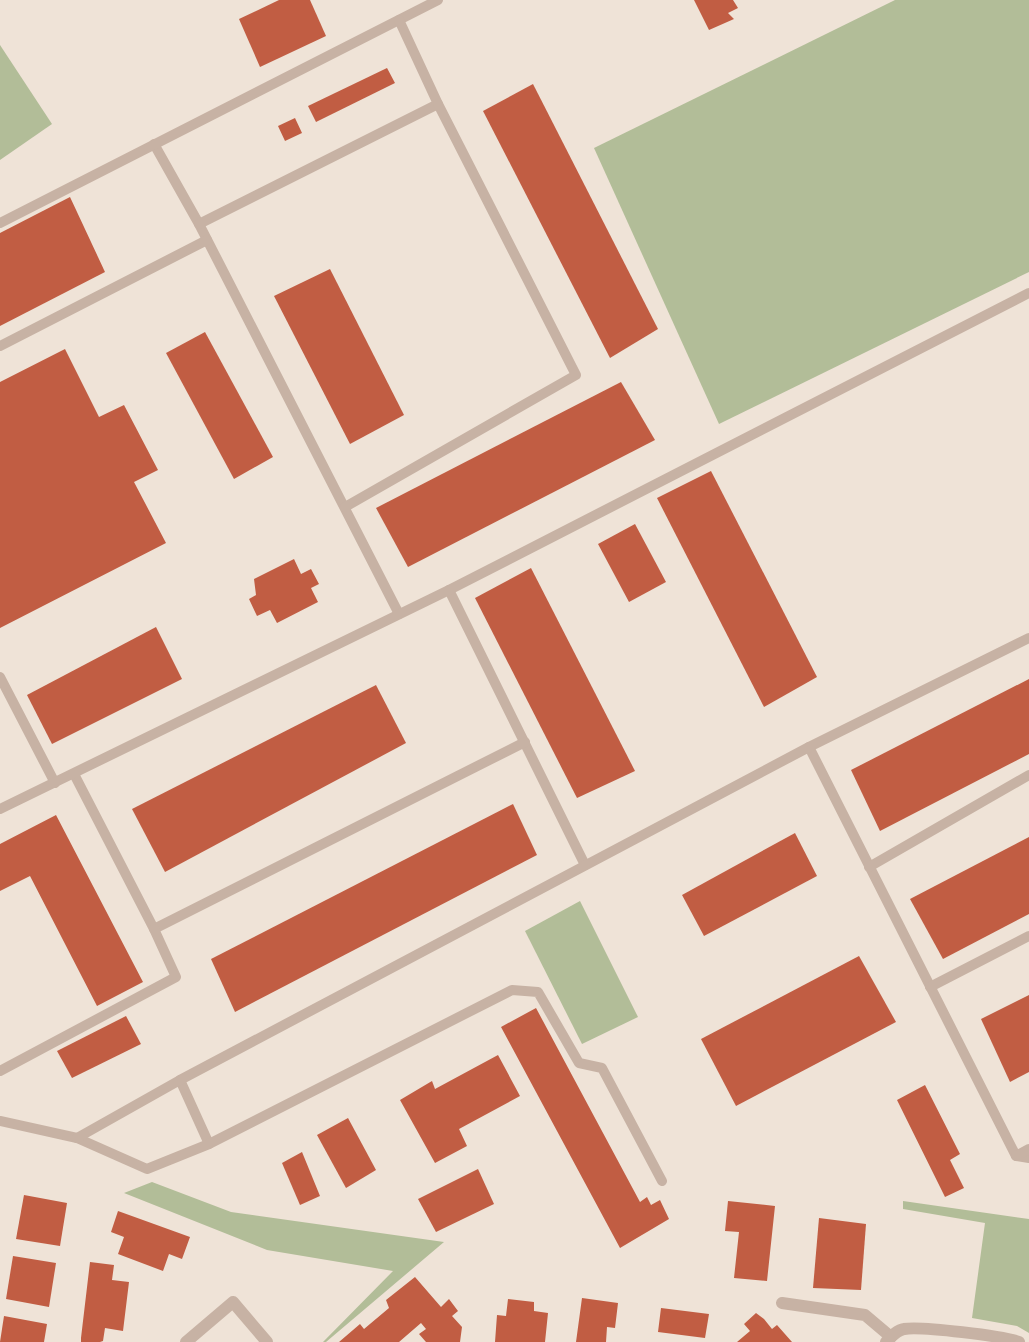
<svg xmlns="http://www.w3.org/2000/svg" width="1029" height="1342" viewBox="0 0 1029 1342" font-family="Signika,sans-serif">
<rect width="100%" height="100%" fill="#efe3d7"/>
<!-- green -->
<g fill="#b2bd98">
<path d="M895 0H1029V272L719 424 594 148Z"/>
<path d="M0 45 52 124 0 160Z"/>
<path d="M580 901 638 1017 582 1044 525 931Z"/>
<path d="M152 1182 231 1212 444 1242 326 1342H323L393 1271 267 1250 124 1193Z"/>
<path d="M903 1201 1029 1219V1333L1017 1326 972 1318 985 1223 903 1209Z"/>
</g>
<!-- building -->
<g fill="#c15d43">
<path d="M279 0H310L326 36 260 67 239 19Z"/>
<path d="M694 0H733L738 8 728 13 734 19 709 30Z"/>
<path d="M387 68 395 83 316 122 308 106Z"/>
<path d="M533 84 658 329 610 358 483 111Z"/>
<path d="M295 118 302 133 285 141 278 126Z"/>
<path d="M70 197 105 272 0 326V233Z"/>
<path d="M330 269 404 415 350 444 274 296Z"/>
<path d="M205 332 273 457 234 479 166 353Z"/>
<path d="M65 349 99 417 124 405 158 470 134 482 166 543 0 628V382Z"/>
<path d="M621 382 655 440 408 567 376 508Z"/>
<path d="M711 471 817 677 764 707 657 498Z"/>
<path d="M635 524 666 582 629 602 598 544Z"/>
<path d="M294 559 301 574 311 569 319 584 311 588 318 602 277 623 270 610 257 616 249 599 256 595 254 579Z"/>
<path d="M531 568 635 771 577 798 475 598Z"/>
<path d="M156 627 182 679 52 744 27 695Z"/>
<path d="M1029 679V754L880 831 851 770Z"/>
<path d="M376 685 406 743 165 872 132 809Z"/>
<path d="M513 804 537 855 235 1012 211 959Z"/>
<path d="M56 815 143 982 97 1006 30 876 0 891V844Z"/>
<path d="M795 833 817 876 704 936 682 895Z"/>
<path d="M1029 837V914L943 959 910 899Z"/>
<path d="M859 956 896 1022 736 1106 701 1039Z"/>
<path d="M1029 995V1072L1010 1082 981 1019Z"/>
<path d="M536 1008 640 1202 647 1197 651 1205 660 1200 669 1219 620 1248 501 1027Z"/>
<path d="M126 1016 141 1044 72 1078 57 1051Z"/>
<path d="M498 1055 520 1096 459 1129 467 1146 435 1163 400 1100 432 1081 435 1089Z"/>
<path d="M925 1085 960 1154 950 1160 964 1188 945 1197 897 1100Z"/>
<path d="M348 1118 376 1170 346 1188 317 1135Z"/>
<path d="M302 1152 320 1196 300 1205 282 1163Z"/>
<path d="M478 1169 494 1204 436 1232 418 1199Z"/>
<path d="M24 1195 67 1203 60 1246 16 1239Z"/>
<path d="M728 1201 775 1206 767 1281 734 1278 739 1232 725 1231Z"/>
<path d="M118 1211 190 1237 182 1259 169 1254 163 1271 118 1254 124 1237 111 1232Z"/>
<path d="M819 1218 866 1224 861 1290 813 1288Z"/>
<path d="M13 1256 56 1263 49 1307 6 1299Z"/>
<path d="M90 1262 114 1265 112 1280 129 1282 123 1331 105 1328 103 1341 100 1342H81V1338Z"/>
<path d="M415 1277 441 1307 449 1299 458 1311 452 1316 462 1327 460 1342H426L419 1334 426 1329 421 1323 399 1342H339L360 1324 364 1329 389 1308 386 1300Z"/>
<path d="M582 1298 618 1303 615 1328 607 1327 606 1342H576Z"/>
<path d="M508 1299 534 1302V1311L548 1313 545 1342H495L497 1315 506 1316Z"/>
<path d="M661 1308 709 1314 705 1338 658 1332Z"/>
<path d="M756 1313 764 1319 772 1329 777 1325 792 1342H737L750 1331 744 1324Z"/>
<path d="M4 1316 47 1324 44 1342H0Z"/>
</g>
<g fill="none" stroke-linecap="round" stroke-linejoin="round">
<!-- service -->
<g stroke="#c7b2a4" stroke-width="10">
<path d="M154 144 199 224 399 614"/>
<path d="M0 223 438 0"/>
<path d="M199 224 438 104 399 20"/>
<path d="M0 346 207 240"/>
<path d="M345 507 576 375 438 104"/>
<path d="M449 590 585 865"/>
<path d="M0 677 55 783"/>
<path d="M809 747 1016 1156 1029 1158"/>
<path d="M74 774 154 929 525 742"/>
<path d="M0 809 449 590 1029 293"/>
<path d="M869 867 1029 775"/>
<path d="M930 987 1029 936"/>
<path d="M0 1071 176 977 154 929"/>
<path d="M180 1080 209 1144"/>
<path d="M0 1121 77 1138 147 1169 209 1144 512 990 538 992 579 1063 602 1068 662 1181"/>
<path d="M77 1138 180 1080 809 747 1029 638"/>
<path d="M1016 1156 1029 1149"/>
</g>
<!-- minor -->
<g stroke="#c7b2a4" stroke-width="12">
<path d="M782 1303 865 1315 891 1337"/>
<path d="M186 1342 233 1302 267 1342"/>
<path d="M886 1342C891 1337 897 1330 904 1329 920 1326 1005 1336 1019 1342"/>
</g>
</g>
</svg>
